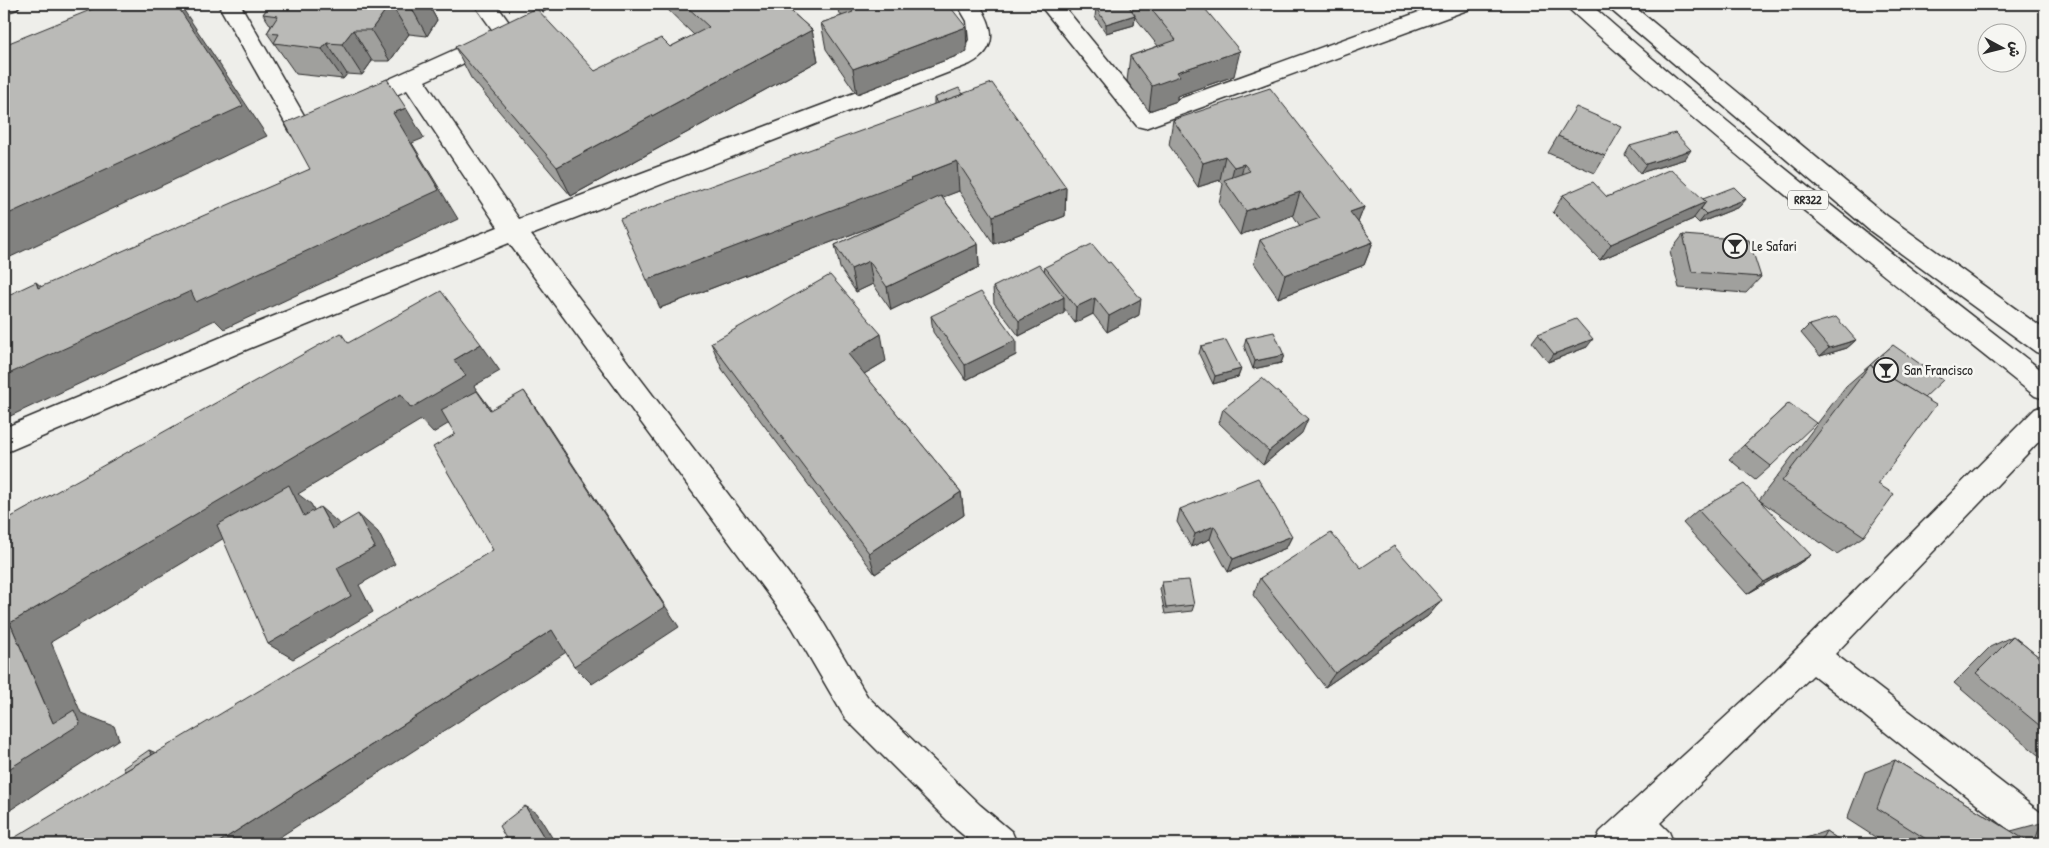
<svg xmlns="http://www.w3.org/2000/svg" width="2049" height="848" viewBox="0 0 2049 848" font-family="'Patrick Hand','Playpen Sans Arabic',sans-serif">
<rect width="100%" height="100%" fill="#eeeeea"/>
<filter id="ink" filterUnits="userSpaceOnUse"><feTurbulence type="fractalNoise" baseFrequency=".02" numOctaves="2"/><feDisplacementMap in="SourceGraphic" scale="10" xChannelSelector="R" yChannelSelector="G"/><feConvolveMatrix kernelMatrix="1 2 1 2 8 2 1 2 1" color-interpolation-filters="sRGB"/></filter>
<g filter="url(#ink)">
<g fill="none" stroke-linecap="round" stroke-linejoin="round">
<defs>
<g id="street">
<path d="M4 4H20L17 9 4 13Z"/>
<path d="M218 4H240L305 117 494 32 474 4H496L518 35 515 40 425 81 519 219 942 60 964 48 969 40 967 21 957 4H979C994 27 999 49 970 64L531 235 814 607 867 696 980 805 1012 832 1017 844H974L956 829 845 718 792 627 509 243 248 349 4 453V428L229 334 498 227 407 90 308 135 300 137 292 135Z"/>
<path d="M1039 4H1062L1149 110 1441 4H1473L1470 9 1145 128 1137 126Z"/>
<path d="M2045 405V435L1835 654 2045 816V844H2027L1813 675 1660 823 1669 832 1674 844H1595L1600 832 1768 678 2035 409Z"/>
</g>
<g id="primary">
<path d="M1566 4H1590C1736 134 1891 253 2045 373V399L2035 396C1877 270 1719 145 1569 9Z"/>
<path d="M1607 4H1631L1887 216 2045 330V355L2036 352 1869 230 1610 9Z"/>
</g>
</defs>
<!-- street casing -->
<use href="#street" stroke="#2b2b2b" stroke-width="3"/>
<!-- primary casing -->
<use href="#primary" stroke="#2b2b2b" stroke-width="3"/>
<!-- street -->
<use href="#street" fill="#f6f6f2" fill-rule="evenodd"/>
<!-- primary -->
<use href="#primary" fill="#f6f6f2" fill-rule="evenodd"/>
</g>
<!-- wall -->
<g fill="#a0a09d" stroke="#2b2b2b">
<path d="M271 4H428L437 20 427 36 409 34 390 61H372L362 75 347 74 343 79 296 74 267 33 271 26 263 14Z"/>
<path d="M536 4H560L543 12Z"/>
<path d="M662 4H783L812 30 818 61 571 196 471 78 455 47 595 71 670 47 694 35Z"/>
<path d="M833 4H948L967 52 857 94 826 49 821 23 842 16Z"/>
<path d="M1110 4H1201L1234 76 1177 96V101L1149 111 1127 81 1130 56 1158 46 1135 17 1134 25 1106 33 1095 17 1096 8Z"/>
<path d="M963 94 1066 187 1065 216 994 244 959 191 942 197 978 244 979 267 891 310 873 284 856 292 840 268 835 245 899 216 660 308 934 104V98Z"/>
<path d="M1173 120 1364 207 1358 222 1373 242 1364 265 1278 298 1254 263 1260 240 1300 226 1293 215 1240 235 1219 204 1223 184 1220 180 1198 187 1169 145Z"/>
<path d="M1558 136 1605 156 1595 173 1548 153Z"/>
<path d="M1630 146 1685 159 1640 173 1625 155Z"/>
<path d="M1563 195 1703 199H1746L1739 207 1699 223 1694 218 1693 219 1600 260 1553 212Z"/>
<path d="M1683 235 1761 277 1746 293 1679 288 1670 252Z"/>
<path d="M1045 267 1139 315 1107 332 1093 314 1075 323 1064 308V313L1019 336 994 303 993 287 1044 272Z"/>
<path d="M931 316 1016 355 966 380 933 332Z"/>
<path d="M1809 325 1856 340 1847 348 1820 356 1801 333Z"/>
<path d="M1538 334 1587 347 1548 362 1532 342Z"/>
<path d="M1246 338 1284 355 1281 363 1253 369 1244 346Z"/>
<path d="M711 343 886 361 864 374 961 492 964 515 875 574 722 369Z"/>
<path d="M1893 345 1924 398 1878 484 1864 536 1837 554 1759 500 1846 386Z"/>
<path d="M1201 346 1241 369 1238 377 1213 384 1199 354Z"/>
<path d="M1789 403 1771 466 1755 480 1729 459Z"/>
<path d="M1223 409 1302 433 1263 465 1219 423Z"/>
<path d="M1180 509 1292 536 1286 548 1228 572 1210 539 1191 547 1177 522Z"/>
<path d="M1698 510 1811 555 1794 567 1747 594 1683 523Z"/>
<path d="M1361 568 1442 600 1428 616 1325 687 1253 595 1260 578Z"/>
<path d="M1162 582 1194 605 1192 611 1165 614 1160 589Z"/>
<path d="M2013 636 2045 662V761L1954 683 1990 647Z"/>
<path d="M1895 760 2011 831 2041 823 2045 844H1886L1847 819 1865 772Z"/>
<path d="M1826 831 1845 844H1802L1806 838Z"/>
</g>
<!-- shaded-wall -->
<g fill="#828280" stroke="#2b2b2b">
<path d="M176 4H178L185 12 267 136 4 260V216Z"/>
<path d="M390 4H391L409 34 390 61 371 30Z"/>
<path d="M411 4H428L437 20 427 36 410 5Z"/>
<path d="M540 4H560L543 12Z"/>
<path d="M1135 15 1134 25 1106 33V24Z"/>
<path d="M966 27 967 52 857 94 853 69Z"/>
<path d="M353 30 372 61 362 75 342 44Z"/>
<path d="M812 30 818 61 571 196 557 167Z"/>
<path d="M327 43 347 74 343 79 322 49Z"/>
<path d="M1240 51 1234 76 1177 96V101L1149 111 1152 86 1177 72Z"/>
<path d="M406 108 424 138 412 143 458 219 224 329 215 320 4 419V376L393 113Z"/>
<path d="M1691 150 1685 159 1640 173 1646 164Z"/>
<path d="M1225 156 1220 180 1198 187 1203 163Z"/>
<path d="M957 161 959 191 915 208V210L660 308 647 280Z"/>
<path d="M1244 164 1238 188 1229 187 1234 167Z"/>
<path d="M1066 187 1065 216 994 244 993 216Z"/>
<path d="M1300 192 1293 215 1240 235 1246 211Z"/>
<path d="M1746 199 1739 207 1699 223 1706 214Z"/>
<path d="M1706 202 1693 219 1600 260 1611 244Z"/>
<path d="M1364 207 1355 230 1350 212Z"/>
<path d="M1373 242 1364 265 1278 298 1285 275Z"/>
<path d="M978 244 979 267 891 310 887 287Z"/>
<path d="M869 261 873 284 856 292 851 269Z"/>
<path d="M36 282 69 310 38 288Z"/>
<path d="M1064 297V313L1019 336V321Z"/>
<path d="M1095 298 1093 314 1075 323 1076 307Z"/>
<path d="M1141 299 1139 315 1107 332 1109 316Z"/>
<path d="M881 334 886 361 854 380 848 354Z"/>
<path d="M1593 339 1587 347 1548 362 1554 354Z"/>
<path d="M1016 340V355L966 380 965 365Z"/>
<path d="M1856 340 1847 348 1820 356 1829 348Z"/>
<path d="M481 344 500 371 474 386 496 416 490 410 484 402 433 433 421 420 298 494 311 504 327 535 304 516 294 496 51 642 81 713 114 726 119 739 4 814V772L53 723 10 623Z"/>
<path d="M1284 355 1281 363 1253 369 1255 361Z"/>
<path d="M1241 369 1238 377 1213 384 1215 376Z"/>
<path d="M524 391 542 417 679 627 592 684 574 666Z"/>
<path d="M1308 419 1302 433 1263 465 1269 451Z"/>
<path d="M961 492 964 515 875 574 869 553Z"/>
<path d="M320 507 342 526 332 529Z"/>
<path d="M358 514 378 532 395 564 359 585 373 612 293 659 268 644 337 568Z"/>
<path d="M1214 526 1210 539 1191 547 1195 534Z"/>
<path d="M1292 536 1286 548 1228 572 1233 559Z"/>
<path d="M1811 555 1794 567 1747 594 1764 582Z"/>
<path d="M1442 600 1428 616 1325 687 1335 673Z"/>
<path d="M552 630 571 649 269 844H216Z"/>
<path d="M149 750 161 755 144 789Z"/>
<path d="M525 806 537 813 556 844H548Z"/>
</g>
<!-- building -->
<g fill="#babab7" stroke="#2b2b2b">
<path d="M105 4H176L243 106 4 216V45Z"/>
<path d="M271 4H390L371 30H353L342 44 327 43 322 49 274 43 279 34 267 33 278 16 263 14Z"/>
<path d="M399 4H411L410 5Z"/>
<path d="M684 4H783L812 30 557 167 455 47 536 8 595 71 661 38 670 47 709 27Z"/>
<path d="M847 4H948L966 27 853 69 821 23 853 12Z"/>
<path d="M1110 4H1127L1135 15 1106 24 1096 8Z"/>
<path d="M1147 4H1201L1240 51 1177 72 1180 76 1152 86 1130 56 1176 40Z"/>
<path d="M387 79 406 108 393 113 439 190 196 302 191 291 4 376V297L36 282 38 288 310 169 285 123Z"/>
<path d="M992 83 1066 187 993 216 957 161 910 179 911 180 647 280 620 219Z"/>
<path d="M959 88 963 94 937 103 934 98Z"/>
<path d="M1270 88 1364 207 1350 212 1373 242 1285 275 1260 240 1320 218 1300 192 1246 211 1224 180 1250 171 1244 164 1234 167 1225 156 1203 163 1173 120Z"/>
<path d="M1576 107 1622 127 1605 156 1558 136Z"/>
<path d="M1675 133 1691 150 1646 164 1630 146Z"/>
<path d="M1671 169 1706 202 1611 244 1563 195 1593 182 1607 197Z"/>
<path d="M1734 187 1746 199 1706 214 1701 209 1706 202 1703 199Z"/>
<path d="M941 196 978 244 887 287 869 261 851 269 835 245Z"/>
<path d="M1683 235 1749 240 1761 277 1692 272Z"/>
<path d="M1092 244 1108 263 1110 262 1141 299 1109 316 1095 298 1076 307 1045 267Z"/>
<path d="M1039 264 1064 297 1019 321 993 287Z"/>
<path d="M830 275 881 334 848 354 961 492 869 553 711 343Z"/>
<path d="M441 291 481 344 454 360 466 376 411 408 401 394 10 623 53 723 74 710 80 724 4 772V521L341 333 348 343Z"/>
<path d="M981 292 1016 340 965 365 931 316Z"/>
<path d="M1836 317 1856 340 1829 348 1809 325Z"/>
<path d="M1576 319 1593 339 1554 354 1538 334Z"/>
<path d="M1274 332 1284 355 1255 361 1246 338Z"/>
<path d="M1226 340 1241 369 1215 376 1201 346Z"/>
<path d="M1893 345 1943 380 1924 398 1870 365Z"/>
<path d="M1870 365 1936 405 1878 484 1894 494 1864 536 1782 481Z"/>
<path d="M1262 378 1308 419 1269 451 1223 409Z"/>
<path d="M477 391 490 410 524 391 665 607 574 666 552 630 216 844H4L493 550 433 447 455 434 441 410Z"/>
<path d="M1789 403 1816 423 1771 466 1744 445Z"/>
<path d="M1258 478 1292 536 1233 559 1214 526 1195 534 1180 509Z"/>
<path d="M1744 484 1811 555 1764 582 1698 510Z"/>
<path d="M289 485 304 516 320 507 332 529 358 514 375 547 337 568 351 596 268 644 217 525Z"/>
<path d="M1331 533 1361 568 1394 546 1442 600 1335 673 1260 578Z"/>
<path d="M1189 580 1194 605 1166 608 1162 582Z"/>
<path d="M2013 636 2045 662V730L1976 673Z"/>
<path d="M149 750 152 755 125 771 123 768Z"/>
<path d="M1895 760 2032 844H1934L1877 808Z"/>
<path d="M525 806 548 844H509L499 826Z"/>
<path d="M2041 823 2045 825V844H2034Z"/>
<path d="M1826 831 1845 844H1819Z"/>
</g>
</g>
<!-- icons -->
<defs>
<symbol id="bar-ring" viewBox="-11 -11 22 22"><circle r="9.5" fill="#f6f6f2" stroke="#2b2b2b" stroke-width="1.5"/><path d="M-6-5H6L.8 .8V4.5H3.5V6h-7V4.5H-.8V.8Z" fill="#2b2b2b"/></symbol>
</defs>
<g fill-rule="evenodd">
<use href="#bar-ring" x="1721" y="232" width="28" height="28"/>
<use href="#bar-ring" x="1872" y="356" width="28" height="28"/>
</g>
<g text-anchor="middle" stroke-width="5" stroke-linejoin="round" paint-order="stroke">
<!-- shield labels -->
<rect fill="#f6f6f2" stroke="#686867" stroke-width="1" x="1788" y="190.5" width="40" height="19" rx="4"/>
<g font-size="12" font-weight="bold" fill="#2b2b2b">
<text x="1808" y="204">RR322</text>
</g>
<!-- poi labels -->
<g font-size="14" fill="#2b2b2b" stroke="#f6f6f2" text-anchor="start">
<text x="1752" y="251">Le Safari</text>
<text x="1904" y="375">San Francisco</text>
</g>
</g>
<!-- margin -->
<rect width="2049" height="848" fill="none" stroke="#f6f6f2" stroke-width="20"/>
<rect x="10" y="10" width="2029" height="828" fill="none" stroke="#2b2b2b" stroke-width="2" filter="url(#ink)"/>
<!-- north arrow -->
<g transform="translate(2002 48) rotate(97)"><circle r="24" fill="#f6f6f2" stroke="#a5a5a2"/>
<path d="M0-4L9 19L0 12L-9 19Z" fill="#2b2b2b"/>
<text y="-8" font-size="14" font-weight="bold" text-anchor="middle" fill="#2b2b2b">ش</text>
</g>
</svg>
